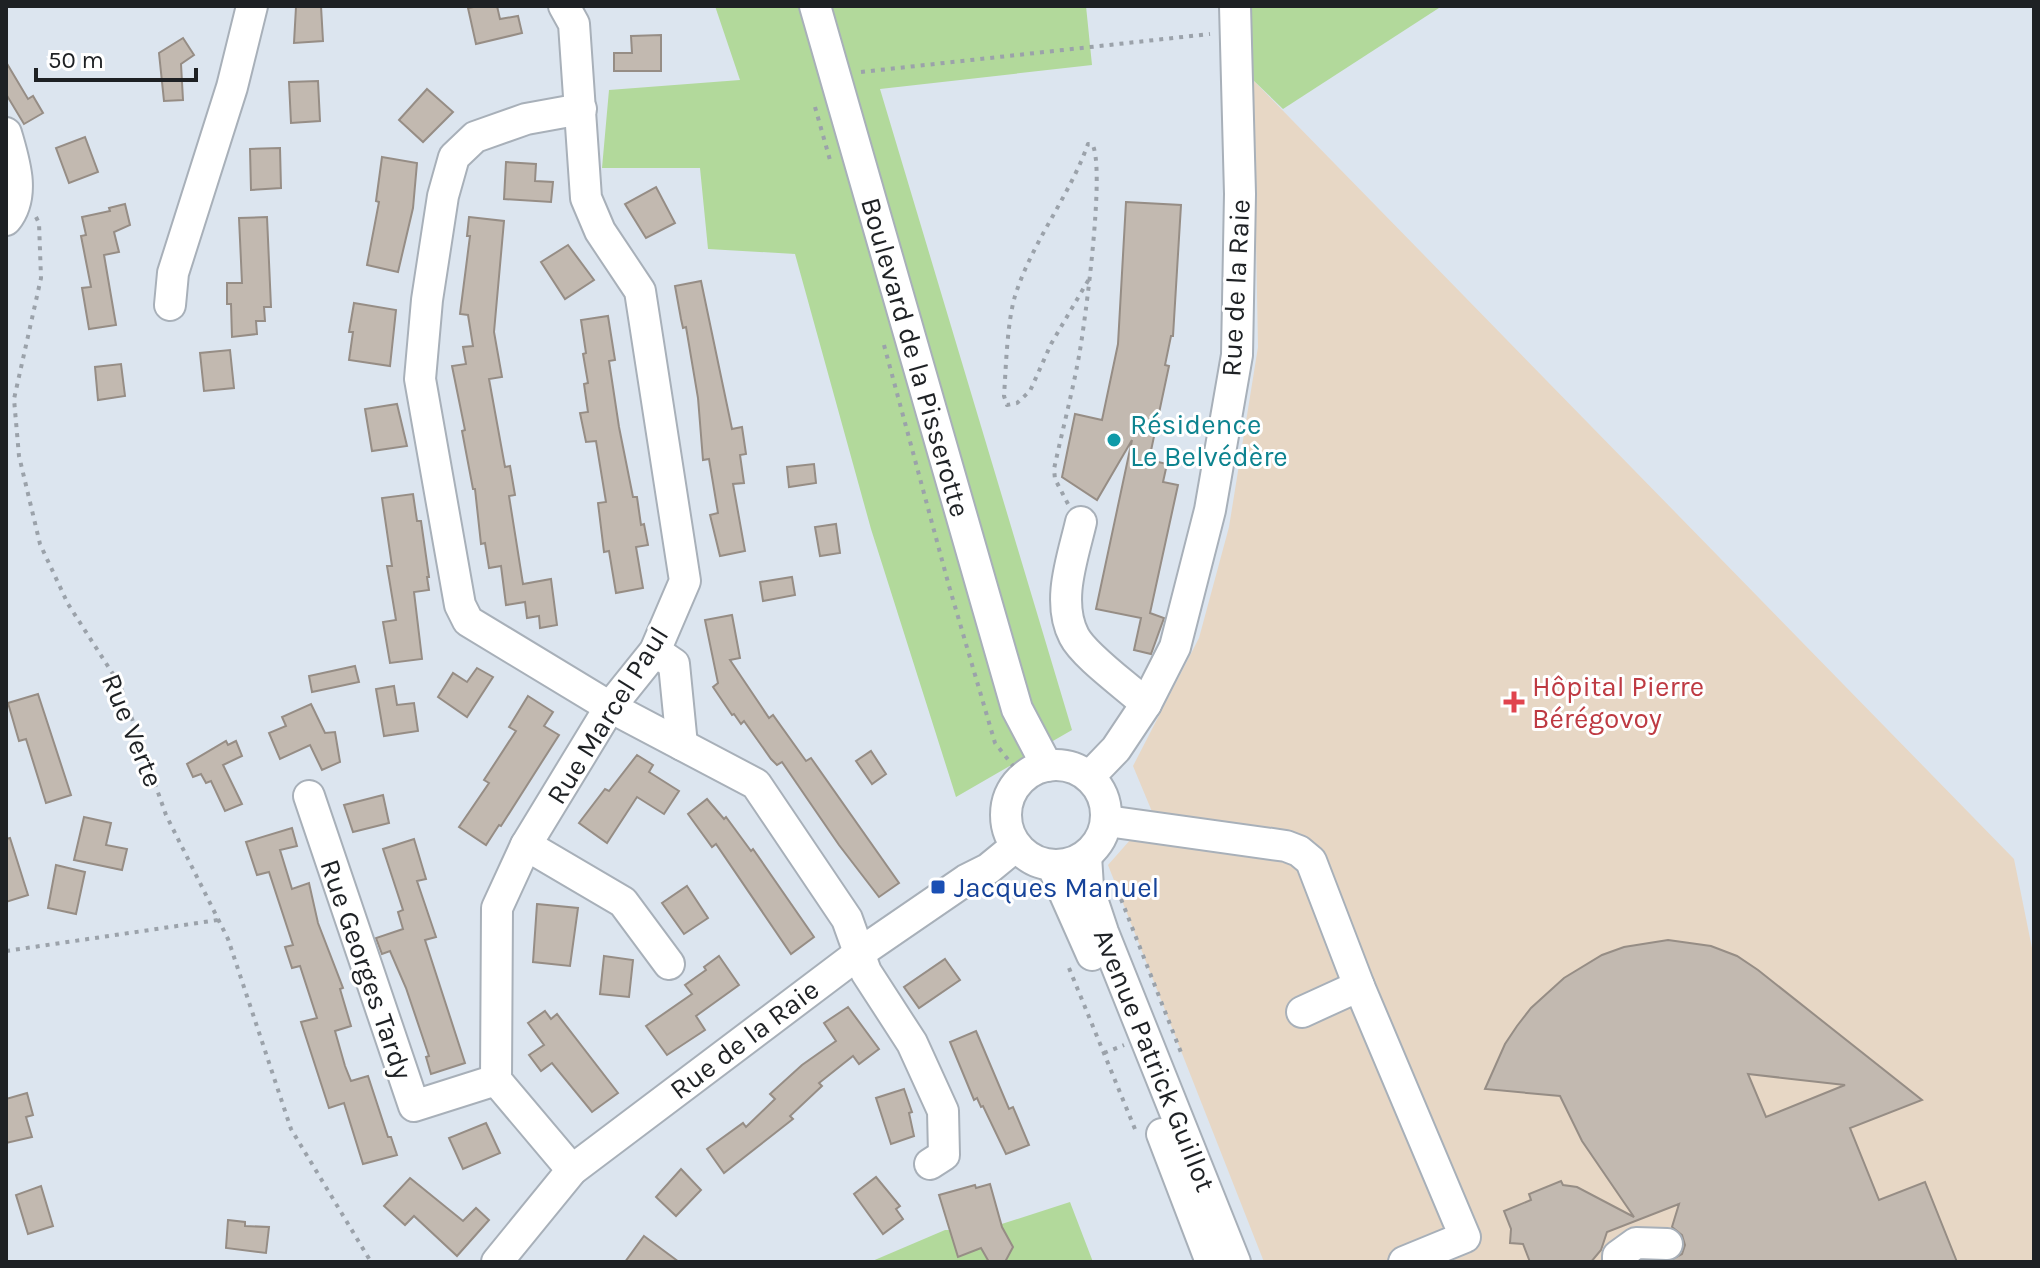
<svg xmlns="http://www.w3.org/2000/svg" width="2040" height="1268" viewBox="0 0 2040 1268" font-family="Karla,sans-serif">
<rect width="100%" height="100%" fill="#dce5ef"/>
<!-- medical -->
<path fill="#e7d7c5" d="M1253 80 2014 859 2034 958V1262H1264L1108 865 1153 814 1133 766 1199 638 1229 527 1258 347Z"/>
<!-- green -->
<g fill="#b2d99b">
<path d="M715 6H1086L1092 65 880 89 1072 730 956 797 871 529 795 254 708 249 700 168H602L609 90 740 80Z"/>
<path d="M1250 6H1442L1283 109 1253 80Z"/>
<path d="M1070 1202 1093 1262H870L945 1230H983Z"/>
</g>
<!-- building -->
<g fill="#c2b9b0" stroke="#968d85" stroke-width="2" fill-rule="evenodd">
<path d="M321 6 323 41 294 43 296 7Z"/>
<path d="M479 6H497L500 19 518 16 522 33 476 44 468 8Z"/>
<path d="M661 35V71H614V53H632L631 36Z"/>
<path d="M183 38 194 55 181 64 183 100 164 101 159 53Z"/>
<path d="M6 62 28 99 33 96 43 113 24 124 6 94Z"/>
<path d="M318 81 320 121 291 123 289 82Z"/>
<path d="M427 89 453 112 423 142 399 120Z"/>
<path d="M85 137 98 172 69 183 56 148Z"/>
<path d="M280 148 281 188 251 190 250 149Z"/>
<path d="M382 157 417 163 413 208 398 272 367 265 379 202 376 201Z"/>
<path d="M506 162 536 164 535 181 553 182 551 202 504 199Z"/>
<path d="M656 187 675 223 646 238 625 204Z"/>
<path d="M1126 202 1181 205 1173 336H1171L1165 365 1169 366 1149 460 1167 464 1163 482 1178 485 1150 613 1164 618 1151 654 1134 650 1141 618 1096 609 1132 440 1097 500 1062 477 1075 414 1102 420 1118 344Z"/>
<path d="M125 204 130 225 114 232 119 252 104 255 116 325 89 329 82 288 91 287 81 236 86 235 82 217 110 211 109 208Z"/>
<path d="M267 217 271 307H264L265 321H256L257 334 232 337 231 304H227V283H242L239 218Z"/>
<path d="M469 217 504 221 494 332 502 377 489 379 505 467 510 466 515 495 509 496 523 584 551 579 557 625 540 628 539 616 527 618 525 602 506 605 501 566 489 568 485 543 481 544 475 489H473L462 431 465 430 452 366 466 364 463 347 473 346 468 315 460 314 470 236H467Z"/>
<path d="M568 245 594 280 565 299 541 262Z"/>
<path d="M701 281 732 429 742 427 746 454 740 455 744 483 733 484 745 551 720 556 710 515 718 513 709 459 703 460 698 398 686 327 683 328 681 319 675 286Z"/>
<path d="M354 303 396 310 390 366 349 360 353 332H349Z"/>
<path d="M608 316 615 360 609 361 619 427 633 497H637L641 525 644 524 648 545 636 547 643 588 616 593 609 551 604 552 598 503 606 502 596 441 586 442 580 413 588 412 584 384 588 383 583 354 586 353 581 320Z"/>
<path d="M230 350 234 388 204 391 200 353Z"/>
<path d="M121 364 125 396 98 400 95 367Z"/>
<path d="M397 404 407 446 372 451 365 409Z"/>
<path d="M814 464 816 483 789 487 787 467Z"/>
<path d="M413 494 417 521H421L429 577H427L429 590 414 592 422 659 390 663 383 622 396 620 387 566H392L382 498Z"/>
<path d="M836 524 840 553 820 556 815 527Z"/>
<path d="M792 577 795 595 763 601 760 582Z"/>
<path d="M732 615 740 658 730 660 769 718 773 715 806 761 811 758 899 883 879 897 839 845 782 762 777 765 771 759 744 721 741 724 734 714 732 715 713 687 718 683 705 620Z"/>
<path d="M355 666 359 682 312 692 309 676Z"/>
<path d="M477 668 493 677 467 717 438 697 453 673 467 682Z"/>
<path d="M394 686 397 705 414 703 418 731 384 736 376 689Z"/>
<path d="M38 694 71 795 46 803 26 739 19 741 8 703Z"/>
<path d="M528 696 553 712 544 726 559 735 501 826 499 825 486 845 459 827 489 783 484 780 516 731 509 727Z"/>
<path d="M311 704 325 733 335 732 340 762 322 770 310 745 280 759 269 733 286 726 282 717Z"/>
<path d="M226 741 228 745 236 741 242 756 223 765 242 804 225 811 211 781 206 783 201 774 193 777 187 764Z"/>
<path d="M871 751 886 774 872 784 856 761Z"/>
<path d="M637 755 653 765 649 772 679 791 664 814 637 797 607 843 579 823 605 789 609 791Z"/>
<path d="M383 795 389 823 353 832 344 805Z"/>
<path d="M707 799 724 819 726 817 751 851 753 849 814 937 791 954 716 844 712 847 688 814Z"/>
<path d="M84 817 111 823 106 845 127 849 122 870 74 860Z"/>
<path d="M292 828 297 846 280 850 292 889 309 883 318 923 343 988 340 989 351 1026 335 1031 345 1066 351 1081 368 1076 388 1137H391L397 1155 363 1164 344 1103 329 1108 301 1022 317 1018 300 966 292 968 285 947 293 945 269 872 257 875 246 842Z"/>
<path d="M10 838 28 895 6 902V839Z"/>
<path d="M414 839 426 879 417 881 436 937 425 940 465 1063 431 1074 426 1057 429 1056 406 988 390 951 382 954 376 938 403 929 398 912 403 910 383 849Z"/>
<path d="M56 865 85 872 76 914 48 908Z"/>
<path d="M687 886 708 918 684 934 662 903Z"/>
<path d="M537 904 578 908 570 966 533 962Z"/>
<path d="M1668 940 1711 946 1737 956 1758 970 1922 1100 1850 1128 1879 1200 1925 1182 1957 1262H1667L1682 1254 1685 1245 1682 1235 1672 1227 1679 1204 1607 1232 1601 1250 1591 1262H1530L1523 1244 1510 1243 1511 1229 1504 1211 1531 1200 1529 1194 1561 1181 1563 1185 1577 1187 1634 1217 1582 1141 1560 1096 1485 1089 1505 1044 1517 1026 1531 1008 1564 978 1602 955 1624 947ZM1748 1074 1845 1085 1766 1117Z"/>
<path d="M604 956 633 960 629 997 600 994Z"/>
<path d="M719 956 739 985 696 1016 705 1030 667 1055 646 1026 692 994 685 985 706 970 704 967Z"/>
<path d="M945 959 960 980 919 1008 904 987Z"/>
<path d="M848 1007 879 1049 859 1064 853 1056 819 1083 822 1086 790 1116 793 1119 724 1173 707 1149 743 1123 746 1127 775 1099 770 1094 802 1065 836 1041 824 1023Z"/>
<path d="M545 1011 551 1019 557 1014 618 1093 592 1112 552 1063 541 1071 529 1055 544 1045 528 1023Z"/>
<path d="M976 1031 1009 1109 1013 1107 1029 1145 1006 1154 983 1106 981 1107 977 1098 974 1100 950 1042Z"/>
<path d="M904 1089 912 1112 909 1113 914 1136 891 1144 876 1098Z"/>
<path d="M27 1093 33 1115 26 1117 32 1137 6 1143V1099Z"/>
<path d="M486 1123 500 1153 463 1169 449 1138Z"/>
<path d="M681 1169 701 1190 676 1216 656 1197Z"/>
<path d="M876 1177 900 1206 896 1209 903 1219 883 1234 854 1194Z"/>
<path d="M410 1178 463 1221 476 1208 489 1220 457 1256 414 1216 405 1225 384 1206Z"/>
<path d="M990 1184 1002 1227 1013 1247 1005 1262H989L981 1248 958 1257 939 1195 975 1185 976 1188Z"/>
<path d="M41 1186 53 1226 28 1234 16 1195Z"/>
<path d="M228 1220 245 1222V1226L269 1227 266 1253 226 1248Z"/>
<path d="M644 1236 679 1262H625Z"/>
</g>
<g fill="none" stroke-linecap="round" stroke-linejoin="round">
<defs>
<g id="minor">
<path d="M564 6 574 24 586 198 600 231 640 291 685 581 655 651 610 707 526 845 497 908 496 1080 572 1170"/>
<path d="M815 6 1017 709 1047 766"/>
<path d="M581 109 526 119 475 137 454 157 443 196 427 300 420 379 460 605 468 621 610 707 756 784 847 919 866 972 912 1043 943 1111 944 1155 930 1164"/>
<path d="M6 133C14 161 26 195 6 220"/>
<path d="M170 305 173 273 232 87 252 6"/>
<path d="M1081 522C1073 557 1056 601 1074 636 1084 656 1128 687 1146 704"/>
<path d="M655 651 674 664 682 745"/>
<circle cx="1056" cy="815" r="50"/>
<path d="M1089 777 1116 749 1146 704 1175 647 1210 510 1237 355 1240 194 1235 6"/>
<path d="M309 796 414 1106 496 1080"/>
<path d="M1107 821 1286 846 1299 851 1311 861 1359 986 1465 1237 1404 1262"/>
<path d="M526 845 623 902 669 964"/>
<path d="M1086 856 1088 887 1103 932 1235 1262"/>
<path d="M1052 865 1092 955"/>
<path d="M1302 1012 1359 986"/>
<path d="M1162 1134 1211 1262"/>
<path d="M497 1262 572 1170 861 952 966 880 988 869 1016 846"/>
<path d="M1618 1262V1256L1636 1243 1667 1244"/>
</g>
</defs>
<!-- minor casing -->
<use href="#minor" stroke="#a8b0b9" stroke-width="34"/>
<!-- path -->
<g stroke="#9ba2aa" stroke-width="4" stroke-dasharray="4 6" stroke-linecap="butt">
<path d="M861 72 1210 34"/>
<path d="M815 107 830 160"/>
<path d="M36 217 39 223 41 278 14 399 19 456 40 544 68 604 120 685 166 815 228 939 291 1129 371 1262"/>
<path d="M884 345 949 586 995 743 1021 776"/>
<path d="M1068 504 1055 479 1054 469C1062 432 1072 394 1079 356 1085 323 1106 165 1092 144H1088C1069 197 1032 242 1015 296 1007 323 1006 367 1004 396L1007 405 1017 403 1030 391 1051 344 1089 279"/>
<path d="M1005 886 1038 899 1040 902"/>
<path d="M1121 899 1182 1055"/>
<path d="M6 951 218 920"/>
<path d="M1069 968 1137 1134"/>
<path d="M1104 1053 1124 1045"/>
</g>
<!-- minor -->
<use href="#minor" stroke="#fff" stroke-width="30"/>
</g>
<!-- markers -->
<circle fill="#0f9aa8" stroke="#fff" stroke-width="3" cx="1114" cy="440" r="8"/>
<path fill="#e0444e" stroke="#fff" stroke-width="3" d="M1510 690h8v8h8v8h-8v8h-8v-8h-8v-8h8z"/>
<rect fill="#1a4fb4" stroke="#fff" stroke-width="3" x="930" y="879" width="16" height="16" rx="4"/>
<g text-anchor="middle" stroke-width="6" stroke-linejoin="round" paint-order="stroke">
<!-- street labels -->
<g font-size="28" fill="#1e2124" stroke="#fff">
<text transform="translate(1235 288) rotate(-87)" y="10">Rue de la Raie</text>
<text transform="translate(916 357) rotate(74)" y="10">Boulevard de la Pisserotte</text>
<text transform="translate(607 715) rotate(-58)" y="10">Rue Marcel Paul</text>
<text transform="translate(133 730) rotate(68)" y="10">Rue Verte</text>
<text transform="translate(367 969) rotate(71)" y="10">Rue Georges Tardy</text>
<text transform="translate(744 1039) rotate(-37)" y="10">Rue de la Raie</text>
<text transform="translate(1155 1060) rotate(68)" y="10">Avenue Patrick Guillot</text>
</g>
<!-- culture labels -->
<g font-size="28" fill="#0d838f" stroke="#fff" text-anchor="start">
<text x="1130" y="434">Résidence<tspan x="1130" dy="32">Le Belvédère</tspan></text>
</g>
<!-- health labels -->
<g font-size="28" fill="#be3a42" stroke="#fff" text-anchor="start">
<text x="1532" y="696">Hôpital Pierre<tspan x="1532" dy="32">Bérégovoy</tspan></text>
</g>
<!-- transit labels -->
<g font-size="28" fill="#164399" stroke="#fff" text-anchor="start">
<text x="954" y="897">Jacques Manuel</text>
</g>
</g>
<!-- border -->
<rect width="2040" height="1268" fill="none" stroke="#1e2124" stroke-width="16"/>
<!-- scale -->
<path d="M36 68v12h160v-12" fill="none" stroke="#1e2124" stroke-width="4"/>
<text x="48" y="68" font-size="24" fill="#1e2124" stroke="#ffffff" stroke-width="6" paint-order="stroke">50 m</text>
</svg>
